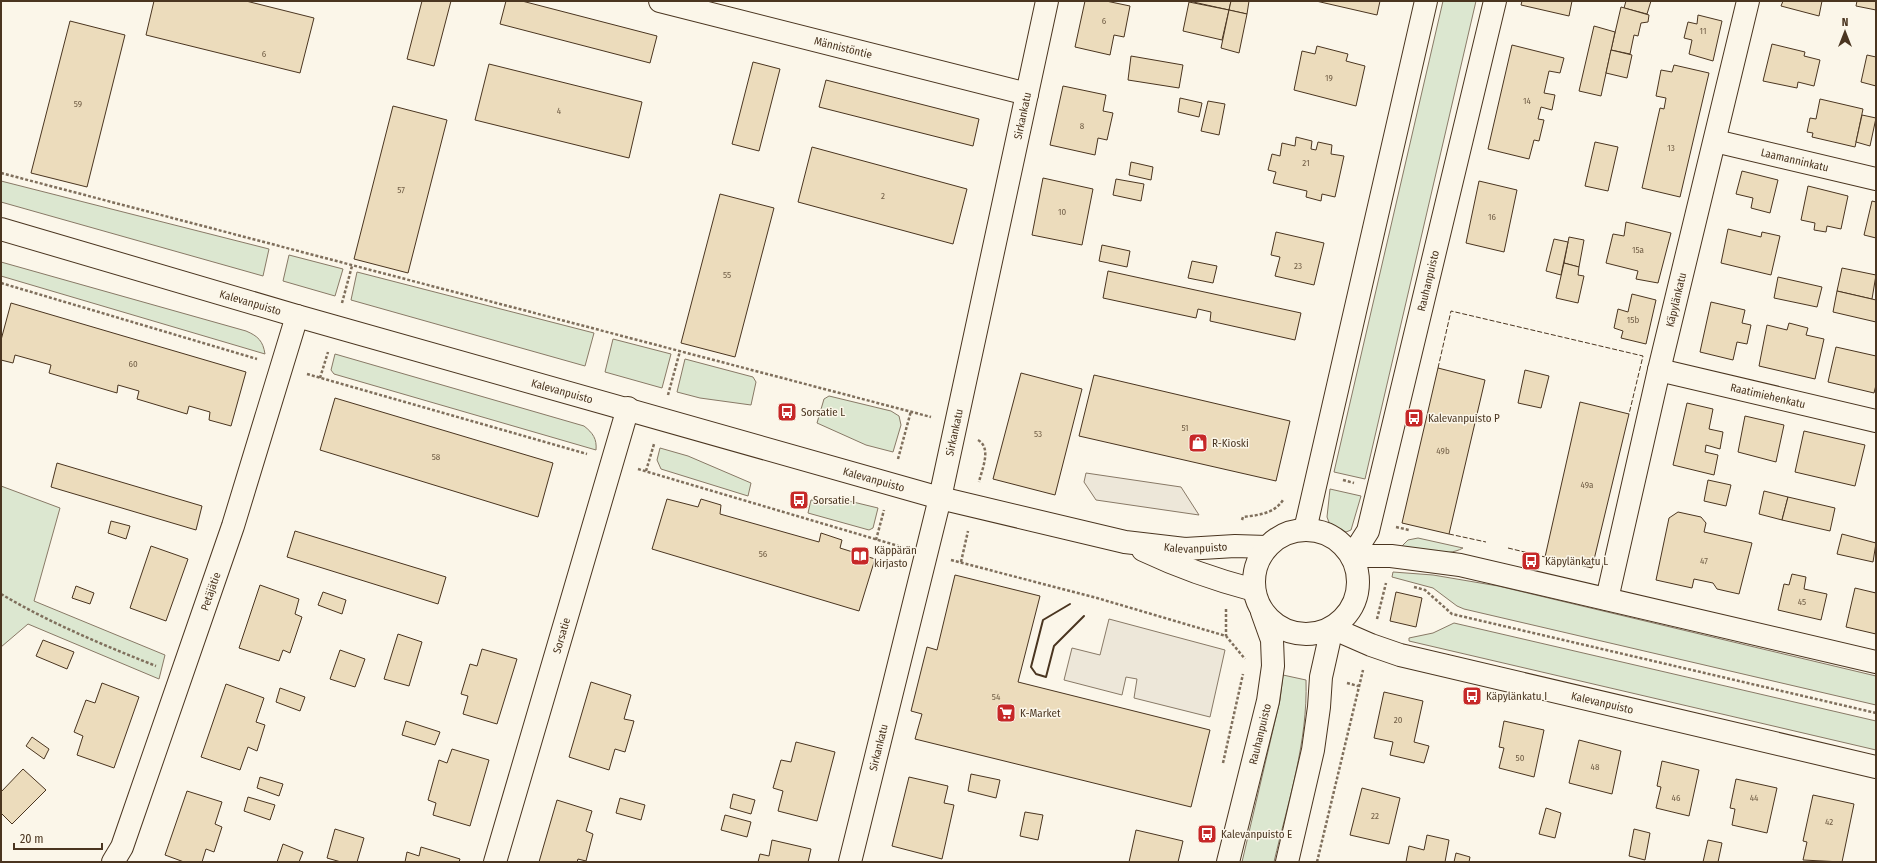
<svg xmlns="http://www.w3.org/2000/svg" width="1877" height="863" viewBox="0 0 1877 863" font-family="'Fira Sans Condensed',sans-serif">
<rect width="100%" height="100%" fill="#fbf6e9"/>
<!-- green -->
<g fill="#dce7d0" stroke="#887966">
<path d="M1443 1H1476L1365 479 1334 472Z"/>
<path d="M1 181 269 249 263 276 1 202Z"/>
<path d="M289 255 343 269 335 296 283 281Z"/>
<path d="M1 262 246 331C258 336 263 341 265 354L1 276Z"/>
<path d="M357 272 594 333 585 366 351 300Z"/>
<path d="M613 339 671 354 662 388 605 372Z"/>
<path d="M335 354 584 426C593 433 597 439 596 450L334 374 331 370Z"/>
<path d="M685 359 753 377 756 382 751 405 700 398 677 392Z"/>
<path d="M829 396 891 411 899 416 901 425 893 452 866 445 817 423 824 399Z"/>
<path d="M660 448 688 456 751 483 748 496 661 469 657 460Z"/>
<path d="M1 486 60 508 34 601 165 655 159 679 28 624 1 647Z"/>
<path d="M1330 489 1361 496 1351 530 1346 532 1330 525 1327 517Z"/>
<path d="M811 500 849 501 878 508 873 528 869 530 808 513Z"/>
<path d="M1418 538 1463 548C1445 558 1421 550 1401 547L1408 540Z"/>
<path d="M1393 572 1433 575 1498 586 1876 676V705L1464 609 1457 606 1433 588 1392 577Z"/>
<path d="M1454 623 1876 721V750L1409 641V638L1433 633Z"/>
<path d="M1283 675 1306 680C1308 742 1288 802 1274 862H1242L1280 700Z"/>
</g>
<!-- parking -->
<g fill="#ede7d9" stroke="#887966">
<path d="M1086 473 1181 487 1199 515 1096 500 1084 482Z"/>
<path d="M1109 619 1225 650 1210 717 1134 698 1137 679 1126 677 1122 695 1064 680 1072 648 1100 655Z"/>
</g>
<!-- building -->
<g fill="#ecdcbc" stroke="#4a3520">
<path d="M154 1H246L314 18 300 73 146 35Z"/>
<path d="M422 1H451L434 66 407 59Z"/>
<path d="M506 1H522L657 36 650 63 500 24Z"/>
<path d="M1085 1H1106L1130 6 1124 37 1114 35 1110 55 1075 47Z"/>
<path d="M1189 1H1231L1229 10Z"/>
<path d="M1231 1H1249L1247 14 1229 10Z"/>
<path d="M1316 1H1380L1377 15Z"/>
<path d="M1522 1H1572L1569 16 1521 5Z"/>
<path d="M1626 1H1651L1647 14 1624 8Z"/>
<path d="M1783 1H1822L1819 16 1781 6Z"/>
<path d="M1857 1H1876V10L1856 6Z"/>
<path d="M1189 2 1229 10 1222 40 1183 31Z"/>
<path d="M1621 7 1649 15 1648 22 1641 23 1638 36 1634 35 1630 54 1611 50Z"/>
<path d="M1229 10 1247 14 1239 53 1221 48Z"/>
<path d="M1698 15 1722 21 1713 61 1689 54 1692 40 1684 38 1688 22 1697 24Z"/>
<path d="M70 21 125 35 87 187 31 173Z"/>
<path d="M1594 26 1615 32 1601 96 1579 91Z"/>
<path d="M1772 44 1805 52 1804 56 1820 60 1814 86 1798 82 1797 88 1763 81Z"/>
<path d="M1512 45 1564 58 1560 73 1549 71 1544 93 1555 95 1552 110 1541 107 1538 119 1544 120 1539 141 1534 140 1529 159 1488 149Z"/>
<path d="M1317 46 1348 54 1346 61 1365 66 1356 106 1294 90 1302 51 1315 54Z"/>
<path d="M1611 50 1632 55 1627 78 1606 73Z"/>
<path d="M1867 55 1876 57V86L1861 82Z"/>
<path d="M1131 56 1183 65 1179 88 1128 80Z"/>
<path d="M753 62 780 69 759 151 732 144Z"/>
<path d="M489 64 642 102 629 158 475 120Z"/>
<path d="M1674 65 1709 73 1680 197 1642 188 1660 108 1664 109 1666 98 1656 96 1661 70 1672 72Z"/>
<path d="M826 80 979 119 973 146 819 107Z"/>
<path d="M1063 86 1106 95 1103 111 1113 113 1107 140 1098 138 1095 155 1050 145Z"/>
<path d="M1180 98 1202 103 1199 117 1178 112Z"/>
<path d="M1820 99 1863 109 1855 147 1812 137 1813 133 1807 132 1810 118 1816 119Z"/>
<path d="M1208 101 1225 104 1219 135 1201 131Z"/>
<path d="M393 106 447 120 408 273 354 259Z"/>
<path d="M1862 115 1876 118 1870 146 1856 142Z"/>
<path d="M1296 137 1312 141 1311 149 1316 150 1318 142 1332 145 1331 154 1344 156 1335 197 1322 194 1321 201 1306 197 1307 191 1273 183 1276 172 1268 170 1272 154 1280 156 1282 143 1295 146Z"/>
<path d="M1595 142 1618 147 1608 191 1585 186Z"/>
<path d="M812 147 967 189 953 244 798 202Z"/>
<path d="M1131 162 1153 167 1151 180 1129 175Z"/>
<path d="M1742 171 1778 180 1770 213 1751 208 1753 198 1736 194Z"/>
<path d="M1043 178 1093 189 1082 245 1032 235Z"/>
<path d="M1116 179 1144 184 1141 201 1113 195Z"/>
<path d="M1479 181 1517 190 1504 252 1466 243Z"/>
<path d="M1808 186 1848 196 1841 229 1827 226 1826 232 1814 230 1815 223 1801 220Z"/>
<path d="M720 194 774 208 735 357 681 343Z"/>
<path d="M1872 201 1876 202V238L1864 235Z"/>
<path d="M1626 222 1671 233 1658 283 1636 279 1638 271 1606 263 1613 234 1624 236Z"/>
<path d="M1728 229 1761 237 1762 232 1780 236 1771 275 1721 263Z"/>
<path d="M1276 232 1324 243 1314 285 1275 276 1280 257 1271 255Z"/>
<path d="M1569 237 1584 240 1579 267 1564 263Z"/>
<path d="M1554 239 1568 242 1561 275 1546 271Z"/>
<path d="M1102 245 1130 251 1127 267 1099 261Z"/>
<path d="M1192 261 1217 266 1213 283 1188 278Z"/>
<path d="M1564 263 1579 267 1578 275 1584 276 1578 303 1556 298Z"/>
<path d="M1842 268 1876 275 1872 299 1837 291Z"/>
<path d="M1108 271 1301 313 1295 340 1210 321 1211 312 1198 309 1196 318 1103 298Z"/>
<path d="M1778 277 1822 287 1817 307 1774 298Z"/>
<path d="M1837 291 1876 300V322L1833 312Z"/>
<path d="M1632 294 1656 300 1646 344 1621 338 1623 331 1614 328 1618 309 1628 312Z"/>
<path d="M1711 302 1745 310 1742 323 1751 325 1747 344 1737 342 1733 360 1700 352Z"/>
<path d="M11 303 246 372 231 426 209 420 210 412 189 406 187 414 137 399 139 391 118 385 117 393 49 373 51 365 15 355 13 363 1 360V340Z"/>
<path d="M1789 323 1808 328 1806 335 1824 339 1815 379 1759 366 1767 325 1787 330Z"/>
<path d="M1836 347 1876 356V385L1874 393 1828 382Z"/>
<path d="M1438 368 1485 380 1449 534 1402 523Z"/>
<path d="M1525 370 1549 376 1541 408 1518 403Z"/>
<path d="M1021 373 1082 389 1055 495 993 479Z"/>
<path d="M1094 375 1290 421 1276 481 1079 436Z"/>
<path d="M335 398 553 463 538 517 320 450Z"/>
<path d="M1580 402 1629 414 1592 568 1545 557Z"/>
<path d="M1687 403 1713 409 1709 429 1723 432 1720 449 1706 445 1705 452 1718 455 1714 475 1673 465Z"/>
<path d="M1745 416 1784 425 1776 462 1738 452Z"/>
<path d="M1804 431 1865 445 1855 486 1795 472Z"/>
<path d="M57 463 202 506 196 530 51 487Z"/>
<path d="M1708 480 1731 485 1726 506 1704 501Z"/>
<path d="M1764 491 1788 497 1782 520 1759 514Z"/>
<path d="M1788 497 1835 508 1830 531 1782 520Z"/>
<path d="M667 499 698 507 701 499 721 505 720 514 819 542 821 533 842 540 840 548 875 559 859 611 652 549Z"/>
<path d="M1678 512 1701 517 1706 523 1704 532 1752 543 1739 594 1717 589 1713 583 1694 579 1692 588 1656 580 1669 518Z"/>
<path d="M111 521 130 526 126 539 108 533Z"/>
<path d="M295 531 446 577 438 604 287 557Z"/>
<path d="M1842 534 1876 543 1873 562 1837 554Z"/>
<path d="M151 546 188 559 166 621 130 608Z"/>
<path d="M1792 574 1806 577 1804 589 1827 594 1821 620 1778 610 1784 584 1789 585Z"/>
<path d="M955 575 1040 596 1018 682 1210 730 1191 807 915 739 922 714 911 711 927 647 937 650Z"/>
<path d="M260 585 299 599 295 614 302 617 290 653 283 650 279 661 239 648Z"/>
<path d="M76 586 94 593 90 604 72 598Z"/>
<path d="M1855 588 1876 593V634L1846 627Z"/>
<path d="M323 592 346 600 342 614 318 605Z"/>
<path d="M1396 592 1422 598 1416 627 1390 621Z"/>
<path d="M398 634 422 642 409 686 384 679Z"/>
<path d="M43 640 74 652 67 669 36 656Z"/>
<path d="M482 649 517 659 497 724 463 714 468 696 461 694 470 664 477 666Z"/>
<path d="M340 650 365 659 355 687 330 679Z"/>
<path d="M591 682 631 695 624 719 634 721 625 752 615 749 609 770 569 757Z"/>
<path d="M102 683 139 697 114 768 77 755 83 736 74 732 86 700 95 703Z"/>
<path d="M226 684 264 698 256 722 265 725 257 751 248 747 240 770 201 757Z"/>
<path d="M280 688 305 697 300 711 276 702Z"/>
<path d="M1384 692 1423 701 1414 742 1429 746 1424 763 1390 755 1393 742 1374 738Z"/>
<path d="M406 721 440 732 435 745 402 735Z"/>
<path d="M1504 721 1544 730 1534 777 1499 768 1504 748 1499 747Z"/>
<path d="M32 737 49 749 44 759 26 746Z"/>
<path d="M1579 740 1621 751 1612 794 1569 783Z"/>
<path d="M796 742 835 752 817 821 778 811 783 791 773 788 781 760 791 762Z"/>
<path d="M452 749 489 760 470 826 433 815 436 803 428 800 439 760 447 763Z"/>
<path d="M1662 761 1699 770 1689 816 1656 808 1661 787 1657 786Z"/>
<path d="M23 769 46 790 12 824 1 813V792Z"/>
<path d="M971 774 1000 780 996 798 968 791Z"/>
<path d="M260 777 283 784 279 796 257 788Z"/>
<path d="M909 777 948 786 944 803 954 805 942 859 892 846Z"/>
<path d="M1736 779 1777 788 1767 833 1732 825 1735 809 1730 808Z"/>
<path d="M1362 788 1400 798 1389 844 1350 835Z"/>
<path d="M187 791 222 802 215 824 222 827 214 852 206 849 202 862H184L165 855Z"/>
<path d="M733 794 755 800 751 814 730 808Z"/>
<path d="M1813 795 1854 804 1842 862 1803 860 1807 842 1803 841Z"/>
<path d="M248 797 275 805 270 820 244 811Z"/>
<path d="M620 798 645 805 641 820 616 813Z"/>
<path d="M557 800 592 811 586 831 593 834 586 861 578 859 577 862H539Z"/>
<path d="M1546 808 1561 813 1555 838 1539 834Z"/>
<path d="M1025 812 1043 815 1038 840 1020 836Z"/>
<path d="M725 815 751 822 747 837 721 830Z"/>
<path d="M335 829 364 838 357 862H341L327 858Z"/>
<path d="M1634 829 1650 833 1645 860 1629 856Z"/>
<path d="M1136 830 1183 841 1178 862H1129Z"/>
<path d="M1427 835 1449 840 1445 862H1406L1409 846 1424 850Z"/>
<path d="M772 840 811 849 808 862H758L760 854 769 856Z"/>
<path d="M1708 840 1722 843 1718 862H1703Z"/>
<path d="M283 844 303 852 299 862H277Z"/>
<path d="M421 847 460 859 459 862H405L407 852 419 856Z"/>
<path d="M1456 853 1470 857 1469 862H1454Z"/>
</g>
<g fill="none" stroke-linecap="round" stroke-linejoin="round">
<defs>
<g id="street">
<path id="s1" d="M660 1 1027 94"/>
<path id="s2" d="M1715 141 1876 179"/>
<path id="s3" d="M1 229 297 316 940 498 1125 542 1185 549 1235 546 1267 547"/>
<path id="s4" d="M1659 370 1876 421"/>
<path d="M1143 550C1179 567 1216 580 1254 590"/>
<path d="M1352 556H1391L1460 565 1876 662"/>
<path id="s5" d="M1607 599 1659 370 1748 1"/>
<path id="s6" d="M1332 628 1371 645 1400 655 1876 767"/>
<path id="s7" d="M113 862 122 847 233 526 297 316"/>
<path id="s8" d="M495 862 628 408"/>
<path id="s9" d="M850 862 940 498 1047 1"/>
</g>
<g id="secondary">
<circle cx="1306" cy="582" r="52"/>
<path d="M1305 530 1426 1"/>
<path id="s10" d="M1352 556 1368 531 1495 1"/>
<path id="s11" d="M1228 862 1268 701 1273 666 1272 640 1262 612"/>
<path d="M1287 862 1313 750 1319 707 1321 677 1332 628"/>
</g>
</defs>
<!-- street casing -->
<use href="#street" stroke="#4a3520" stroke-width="24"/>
<!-- secondary casing -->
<use href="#secondary" stroke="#4a3520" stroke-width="24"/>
<!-- path -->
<g stroke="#7f6f5c" stroke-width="2.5" stroke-dasharray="3 2" stroke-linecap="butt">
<path d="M1 173 931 417"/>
<path d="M1 283 257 359"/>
<path d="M342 303 352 266"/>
<path d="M307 374 587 454"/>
<path d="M320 378 328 352"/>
<path d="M668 395 680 351"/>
<path d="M978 440C992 448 982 469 979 482"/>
<path d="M898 459 911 411"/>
<path d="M638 469 902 547"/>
<path d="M646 471 654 444"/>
<path d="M1343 480 1354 483"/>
<path d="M1242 520 1243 517C1258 515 1274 514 1283 500"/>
<path d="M1396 527 1409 530"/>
<path d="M876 540 884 510"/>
<path d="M951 560 1097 598 1226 636 1245 659"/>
<path d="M961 562 968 531"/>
<path d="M1414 587 1425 590 1452 614 1876 713"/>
<path d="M1 594C50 623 103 645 156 666"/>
<path d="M1226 609V636"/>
<path d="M1377 619 1386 583"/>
<path d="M1347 683 1358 686"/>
<path d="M1223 763 1243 674"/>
<path d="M1317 862 1363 670"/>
</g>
<!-- street -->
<use href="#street" stroke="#fbf6e9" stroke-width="22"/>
<!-- secondary -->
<use href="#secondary" stroke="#fbf6e9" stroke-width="22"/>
<!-- fence -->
<g stroke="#4a3520" stroke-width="1" stroke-dasharray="5 2" stroke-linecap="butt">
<path d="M1438 368 1451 311 1643 356 1629 414"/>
<path d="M1449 534 1486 542"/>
<path d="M1508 548 1545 557"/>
</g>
<!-- wall -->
<path stroke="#4a3520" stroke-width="2" d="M1070 604 1043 620 1031 667 1036 674 1046 677 1054 646 1084 616"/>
</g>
<!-- icons -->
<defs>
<symbol id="bus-square" viewBox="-11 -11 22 22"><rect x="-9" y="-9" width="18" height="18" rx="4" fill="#c62828" stroke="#fbf6e9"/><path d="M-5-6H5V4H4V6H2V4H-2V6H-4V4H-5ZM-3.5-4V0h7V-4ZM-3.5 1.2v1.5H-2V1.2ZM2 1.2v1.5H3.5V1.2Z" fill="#fff"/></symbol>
<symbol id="shop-square" viewBox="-11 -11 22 22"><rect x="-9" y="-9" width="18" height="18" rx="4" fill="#c62828" stroke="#fbf6e9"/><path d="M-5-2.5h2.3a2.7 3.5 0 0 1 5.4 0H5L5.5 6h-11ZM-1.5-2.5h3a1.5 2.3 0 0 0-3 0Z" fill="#fff"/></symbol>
<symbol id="library-square" viewBox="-11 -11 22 22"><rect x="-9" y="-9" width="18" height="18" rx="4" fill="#c62828" stroke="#fbf6e9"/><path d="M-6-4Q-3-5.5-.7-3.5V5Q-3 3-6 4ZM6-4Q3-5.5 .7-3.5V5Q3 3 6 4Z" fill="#fff"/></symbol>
<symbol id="supermarket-square" viewBox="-11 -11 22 22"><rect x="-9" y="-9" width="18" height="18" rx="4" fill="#c62828" stroke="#fbf6e9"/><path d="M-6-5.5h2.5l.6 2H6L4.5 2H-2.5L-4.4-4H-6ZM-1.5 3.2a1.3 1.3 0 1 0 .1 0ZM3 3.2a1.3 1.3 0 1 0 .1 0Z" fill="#fff"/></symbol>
</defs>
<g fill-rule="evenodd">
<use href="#bus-square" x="776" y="401" width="22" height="22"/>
<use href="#bus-square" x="1403" y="407" width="22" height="22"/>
<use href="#shop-square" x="1187" y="432" width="22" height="22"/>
<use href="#bus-square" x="788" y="489" width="22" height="22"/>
<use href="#library-square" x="849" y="545" width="22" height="22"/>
<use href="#bus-square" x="1520" y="550" width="22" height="22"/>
<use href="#bus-square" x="1461" y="685" width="22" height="22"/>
<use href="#supermarket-square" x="995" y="702" width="22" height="22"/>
<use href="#bus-square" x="1196" y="823" width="22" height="22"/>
</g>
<g text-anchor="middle" stroke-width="3" stroke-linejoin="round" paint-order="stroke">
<!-- number labels -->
<g font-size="9" fill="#725f47">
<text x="1104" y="24">6</text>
<text x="1703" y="34">11</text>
<text x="264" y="57">6</text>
<text x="1329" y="81">19</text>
<text x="1527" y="104">14</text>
<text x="78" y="107">59</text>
<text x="559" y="114">4</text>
<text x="1082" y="129">8</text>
<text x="1671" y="151">13</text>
<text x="1306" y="166">21</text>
<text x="401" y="193">57</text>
<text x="883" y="199">2</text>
<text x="1062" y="215">10</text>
<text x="1492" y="220">16</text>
<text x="1638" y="253">15a</text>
<text x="1298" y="269">23</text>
<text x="727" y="278">55</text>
<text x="1633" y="323">15b</text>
<text x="133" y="367">60</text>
<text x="1185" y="431">51</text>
<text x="1038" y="437">53</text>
<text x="1443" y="454">49b</text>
<text x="436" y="460">58</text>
<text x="1587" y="488">49a</text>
<text x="763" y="557">56</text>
<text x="1704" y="564">47</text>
<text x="1802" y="605">45</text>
<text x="996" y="700">54</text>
<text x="1398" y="723">20</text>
<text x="1520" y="761">50</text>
<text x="1595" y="770">48</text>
<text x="1676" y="801">46</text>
<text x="1754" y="801">44</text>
<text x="1375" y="819">22</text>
<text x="1829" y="825">42</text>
</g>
<!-- street labels -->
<g font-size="11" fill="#4a3520" stroke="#fbf6e9">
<text dy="4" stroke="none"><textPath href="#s1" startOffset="189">Männistöntie</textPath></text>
<text dy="4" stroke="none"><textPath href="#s9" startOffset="766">Sirkankatu</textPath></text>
<text dy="4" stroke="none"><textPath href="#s2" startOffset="82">Laamanninkatu</textPath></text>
<text dy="4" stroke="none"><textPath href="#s10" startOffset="287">Rauhanpuisto</textPath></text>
<text dy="4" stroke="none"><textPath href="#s5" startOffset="307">Käpylänkatu</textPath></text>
<text dy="4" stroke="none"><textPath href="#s3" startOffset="260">Kalevanpuisto</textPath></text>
<text dy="4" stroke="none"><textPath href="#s3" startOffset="584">Kalevanpuisto</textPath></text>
<text dy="4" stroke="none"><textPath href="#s4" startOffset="112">Raatimiehenkatu</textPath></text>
<text dy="4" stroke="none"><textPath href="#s9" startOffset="442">Sirkankatu</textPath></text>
<text dy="4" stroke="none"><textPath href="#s3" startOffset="908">Kalevanpuisto</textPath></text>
<text dy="4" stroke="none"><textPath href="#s3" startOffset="1238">Kalevanpuisto</textPath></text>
<text dy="4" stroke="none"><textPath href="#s7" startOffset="288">Petäjätie</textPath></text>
<text dy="4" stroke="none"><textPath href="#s8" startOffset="236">Sorsatie</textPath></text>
<text dy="4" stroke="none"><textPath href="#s6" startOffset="281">Kalevanpuisto</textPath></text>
<text dy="4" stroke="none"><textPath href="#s11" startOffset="132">Rauhanpuisto</textPath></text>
<text dy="4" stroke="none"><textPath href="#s9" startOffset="118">Sirkankatu</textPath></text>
</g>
<!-- poi labels -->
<g font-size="11" fill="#4a3520" stroke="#fbf6e9" text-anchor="start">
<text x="801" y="416">Sorsatie L</text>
<text x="1428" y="422">Kalevanpuisto P</text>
<text x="1212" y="447">R-Kioski</text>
<text x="813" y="504">Sorsatie I</text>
<text x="874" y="554">Käppärän<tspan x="874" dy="13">kirjasto</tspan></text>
<text x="1545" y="565">Käpylänkatu L</text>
<text x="1486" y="700">Käpylänkatu I</text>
<text x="1020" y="717">K-Market</text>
<text x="1221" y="838">Kalevanpuisto E</text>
</g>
</g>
<!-- border -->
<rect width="1877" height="863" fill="none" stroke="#4a3520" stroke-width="4"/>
<!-- north arrow -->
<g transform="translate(1845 32)" stroke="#fbf6e9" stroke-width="3" paint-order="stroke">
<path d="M0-3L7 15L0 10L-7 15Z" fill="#4a3520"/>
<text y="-6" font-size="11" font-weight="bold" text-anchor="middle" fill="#4a3520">N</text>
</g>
<!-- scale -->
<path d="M14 843v6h88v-6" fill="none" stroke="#4a3520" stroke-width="2"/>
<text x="20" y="843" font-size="12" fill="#4a3520" stroke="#fbf6e9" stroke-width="3" paint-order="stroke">20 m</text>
</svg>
